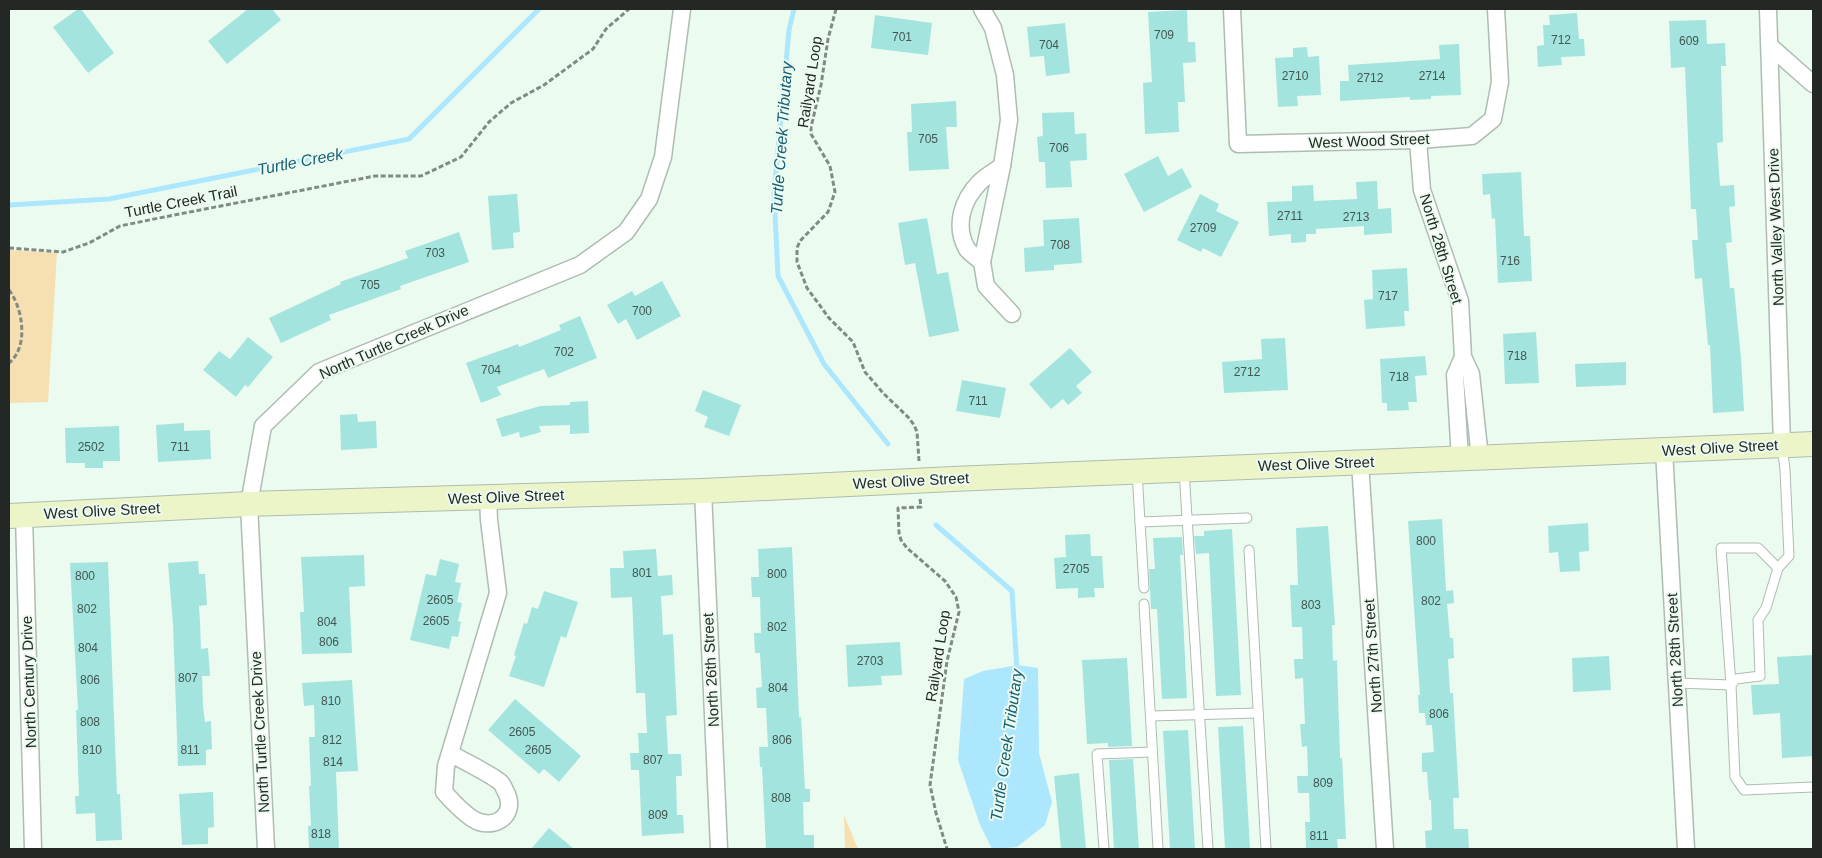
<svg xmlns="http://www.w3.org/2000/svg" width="1822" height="858" viewBox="0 0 1822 858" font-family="Helvetica,sans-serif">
<rect width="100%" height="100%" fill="#ecfbf0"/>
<!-- green -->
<g fill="#f6dfb1">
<path d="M9 250 57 253 48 402 9 403Z"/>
<path d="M844 815 858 849H845Z"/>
</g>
<!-- water -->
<path fill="#ade7fd" d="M1018 665 1038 668 1039 753 1052 802 1045 825 1017 847 992 849 980 825 958 760 964 679 983 671Z"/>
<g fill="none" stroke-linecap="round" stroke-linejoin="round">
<!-- stream -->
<g stroke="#ade7fd" stroke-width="5">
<path d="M794 9 789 30 774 193 778 276 824 364 888 444"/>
<path d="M9 205 109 199 409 139 539 9"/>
<path d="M936 525 1012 591 1017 671"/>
</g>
</g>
<!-- building -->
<g fill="#a3e4de">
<path d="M78 9H81L114 53 88 73 53 27Z"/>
<path d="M248 9H272L281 20 227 64 208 41Z"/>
<path d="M1187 10 1188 42H1195L1196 62 1183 63 1185 102H1178L1179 132 1145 134 1143 83 1152 82 1148 12Z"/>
<path d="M1577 13 1579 39H1584L1585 56 1561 57 1562 65 1538 67 1537 46 1544 45 1543 25H1550L1549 15Z"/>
<path d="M875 15 932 23 928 55 871 48Z"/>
<path d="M1706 20 1707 44 1725 43 1726 66H1721L1723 142 1717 143 1720 186 1734 185 1735 206 1729 207 1732 242 1726 243 1730 288H1734L1741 358 1744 411 1713 413 1710 345H1708L1702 278 1695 279 1692 240H1698L1696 209H1691L1685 67 1671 68 1669 21Z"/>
<path d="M1065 23 1070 73 1046 76 1044 56 1030 57 1027 27Z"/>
<path d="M1459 44 1461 95 1431 96V99L1410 100V97L1340 101V81H1349L1348 65 1440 59 1439 45Z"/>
<path d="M1307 47 1308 57 1319 56 1321 95 1297 96 1298 106 1278 107 1275 58 1293 57V48Z"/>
<path d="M956 101 957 127H946L949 169 909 171 907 132H912L911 104Z"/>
<path d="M1074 112 1075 134 1086 133 1087 160 1070 161 1072 187 1046 188 1045 162H1039L1037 137 1043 136 1042 113Z"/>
<path d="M1158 156 1168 176 1182 168 1192 187 1144 212 1124 174Z"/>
<path d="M1521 172 1524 236H1530L1532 281 1498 283 1495 218 1492 219 1490 194 1483 195 1482 174Z"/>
<path d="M1377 181 1378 209 1391 208 1392 233 1364 235V226L1316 229V234H1306V242L1291 243V234L1269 236 1267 202 1292 201V186L1313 185 1314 201 1357 199 1356 182Z"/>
<path d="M517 194 520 232 513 233 514 248 492 250 488 196Z"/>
<path d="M1200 194 1219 204 1216 211 1239 222 1221 257 1203 248 1201 252 1177 240Z"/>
<path d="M927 218 937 274 948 272 959 331 929 337 915 263 905 265 898 223Z"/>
<path d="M1079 218 1082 263 1054 265V270L1025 272 1024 248 1044 246 1043 220Z"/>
<path d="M459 232 469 262 400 286 401 289 329 315 331 320 281 343 269 318 341 284 340 282 408 258 405 251Z"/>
<path d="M1407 268 1409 311H1404L1405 326 1366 329 1364 300 1373 299 1372 270Z"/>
<path d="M662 281 681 316 637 340 626 319 618 324 607 305 632 291 635 296Z"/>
<path d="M580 316 597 358 548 378 544 369 497 387 501 395 481 403 466 363 518 344 519 347 561 330 559 325Z"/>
<path d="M1536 332 1539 383 1505 384 1503 334Z"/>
<path d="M248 337 273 357 248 387 245 385 236 397 203 370 219 351 230 359Z"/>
<path d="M1285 338 1288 390 1224 393 1222 362 1262 359 1261 339Z"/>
<path d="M1070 348 1092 372 1076 386 1082 393 1068 405 1063 399 1051 409 1029 384Z"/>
<path d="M1425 356 1427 375 1415 376 1417 402H1408L1409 410 1387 411V403H1382L1380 359Z"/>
<path d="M1626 362V385L1576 387 1575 364Z"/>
<path d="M962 380 1006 388 1000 418 956 411Z"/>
<path d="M703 390 741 405 729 436 704 427 708 417 695 411Z"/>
<path d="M588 401 589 433 570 434V425L539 426 541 432 520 438 519 432 502 437 496 419 540 406 570 405V402Z"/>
<path d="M357 414 358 422 376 421 377 448 341 450 340 415Z"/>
<path d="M184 423V431L210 430 211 459 158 462 156 425Z"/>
<path d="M119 426 120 461H103V468H85V463H66L65 428Z"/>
<path d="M1442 519 1446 591 1453 590 1454 603 1447 604 1450 638H1453L1454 658 1448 659 1450 693H1453L1459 798H1453L1454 829H1468L1469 849H1426L1425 831 1432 830 1431 800H1429L1427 772H1422V753L1434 752 1432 725H1426L1425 713H1419L1418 695H1420L1408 521Z"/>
<path d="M1588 523 1589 551 1579 552 1580 571 1560 572 1558 552 1549 553 1548 526Z"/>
<path d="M1328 526 1335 625H1332L1333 661 1337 660 1340 758H1342L1346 839H1337L1338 849H1306L1305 822H1310L1309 793H1298L1297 776H1308L1307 746 1302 747 1300 724H1305L1303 678 1295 679 1294 659H1303L1302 627H1292L1290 585H1298L1296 528Z"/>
<path d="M1232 529 1241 695 1216 696 1209 553 1196 554 1194 536H1204V531Z"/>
<path d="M1090 534 1091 556H1102L1104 588H1094L1095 597 1078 598V588L1056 589 1054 558 1066 557 1065 535Z"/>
<path d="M1182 537 1183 555H1180L1187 698 1162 699 1157 609H1151L1149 569H1155L1153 538Z"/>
<path d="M792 547 799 717H801L805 789H810V802H803L804 835H814V848L766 849 762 767H760L759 747H768L766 708H757L756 688 762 687 760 653H755L754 633H761L760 597H752L751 577H759L758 549Z"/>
<path d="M656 549 658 576 672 575 673 595 661 596 663 635 673 634 677 715 666 716 668 754H681L682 776H676L677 815H683L684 833 642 836 639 770H631L630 753H639L638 733H647L645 693H636L632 597 611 598 610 568H624L623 551Z"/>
<path d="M364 555 365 586 349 587 352 653 302 654 300 612H304L301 557Z"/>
<path d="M440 559 459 564 455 582 461 583 457 602 462 603 458 621 461 622 458 637 452 636 449 649 410 640 426 574 436 576Z"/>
<path d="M198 561 199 574H205L207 605 199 606 200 622 201 649 208 648 210 676H202L203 706 205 722 211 721 212 749 206 750V765L178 766 173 624 168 563Z"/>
<path d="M108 562 117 794H120L122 840 96 841 95 813 76 814 75 796H79L76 710H78L70 563Z"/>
<path d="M544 591 578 602 566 638 561 636 544 687 509 676 516 656 514 655 524 623 527 624 532 607 538 609Z"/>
<path d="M900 642 902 675 881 676 882 685 848 687 846 645Z"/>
<path d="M1813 655V756L1782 758 1780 713 1753 715 1751 685 1779 684 1777 657Z"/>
<path d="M1609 656 1611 690 1573 692 1572 658Z"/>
<path d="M1127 658 1132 746 1108 747V743L1087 744 1082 660Z"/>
<path d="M352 680 358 771 336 772 339 849H309L308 826H311L309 786H311L309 737H315L314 705 304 706 302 683Z"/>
<path d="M515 699 581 756 559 782 544 769 539 774 488 730Z"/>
<path d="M1243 726 1250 849H1225L1218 727Z"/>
<path d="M1188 730 1195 849H1170L1163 731Z"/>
<path d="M1133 759 1139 849H1114L1109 760Z"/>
<path d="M1079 773 1086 849H1061L1054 776Z"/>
<path d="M213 792 214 827 208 828V844L182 845 179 794Z"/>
<path d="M549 828 574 849H531Z"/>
</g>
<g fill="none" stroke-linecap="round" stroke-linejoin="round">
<defs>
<g id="service">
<path d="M1782 445 1785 470 1789 556 1778 568 1766 608 1758 620 1760 676 1736 679 1731 685 1735 777 1744 790 1813 787"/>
<path d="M1184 470 1208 849"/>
<path d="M1137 472 1144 588"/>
<path d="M1140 522 1247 518"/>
<path d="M1249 550 1266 849"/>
<path d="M1144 604 1158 849"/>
<path d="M1677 683 1731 685 1721 548H1758L1778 568"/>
<path d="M1151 716 1258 713"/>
<path d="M1104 849 1097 754 1152 752"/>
</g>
<g id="minor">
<path d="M982 9 993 28 1005 75 1009 120 1002 166 982 262 986 286 1012 314"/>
<path d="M1232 9 1238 144 1418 140 1472 136 1493 119 1500 82 1496 9"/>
<path d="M1768 9 1782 445"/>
<path d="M1770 46 1813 84"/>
<path d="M1418 140 1422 190 1460 301 1463 357 1471 374 1480 458"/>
<path d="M982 262C977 258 971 254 967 249 954 226 962 200 980 182 986 176 995 171 1002 166"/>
<path d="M1664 450 1686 849"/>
<path d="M1460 459 1455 375 1463 357"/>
<path d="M1360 462 1385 849"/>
<path d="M703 491 719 849"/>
<path d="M24 515 33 849"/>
<path d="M450 753C463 761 489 773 500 782 503 784 504 789 506 792 516 812 500 828 479 822 468 818 452 801 444 792L446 766 498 593 489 520 488 497"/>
<path d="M266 849 249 504 263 426 319 372 580 265 626 232 649 199 663 157 682 9"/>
</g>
<path id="secondary" d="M9 516 249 504 703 491 953 479 1813 444"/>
</defs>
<!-- service casing -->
<use href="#service" stroke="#aebcb2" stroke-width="11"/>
<!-- minor casing -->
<use href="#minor" stroke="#aebcb2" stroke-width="19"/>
<!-- secondary casing -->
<use href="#secondary" stroke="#aebcb2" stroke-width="26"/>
<!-- path -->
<g stroke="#818b83" stroke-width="3" stroke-dasharray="5 2.5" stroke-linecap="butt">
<path d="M836 9 828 39 821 85 811 127V134L830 166 835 192 828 212 800 241 797 248V262L807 288 829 318 853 342 865 372 884 394 908 417 914 425 917 432 919 461"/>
<path d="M9 248 63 252 89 243 120 226 159 218 375 176H421L461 157 489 122 511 103 544 85 593 49 606 29 629 9"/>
<path d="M9 290C23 308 29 347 9 363"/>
<path d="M920 499 921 507 898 508 899 533 901 540 907 548 945 581 956 597 959 612 947 661 930 785 936 813 947 849"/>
</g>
<!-- service -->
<use href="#service" stroke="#fff" stroke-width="9"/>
<!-- minor -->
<use href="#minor" stroke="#fff" stroke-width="16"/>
<!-- secondary -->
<use href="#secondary" stroke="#ecf5c7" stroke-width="24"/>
</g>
<g text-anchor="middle" stroke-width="4" stroke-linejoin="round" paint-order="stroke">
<!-- number labels -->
<g font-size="12" fill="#435752">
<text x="1164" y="39">709</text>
<text x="902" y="41">701</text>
<text x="1561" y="44">712</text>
<text x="1689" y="45">609</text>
<text x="1049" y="49">704</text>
<text x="1295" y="80">2710</text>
<text x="1432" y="80">2714</text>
<text x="1370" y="82">2712</text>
<text x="928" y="143">705</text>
<text x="1059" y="152">706</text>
<text x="1290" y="220">2711</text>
<text x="1356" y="221">2713</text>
<text x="1203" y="232">2709</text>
<text x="1060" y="249">708</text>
<text x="435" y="257">703</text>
<text x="1510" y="265">716</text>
<text x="370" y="289">705</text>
<text x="1388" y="300">717</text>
<text x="642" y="315">700</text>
<text x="564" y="356">702</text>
<text x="1517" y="360">718</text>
<text x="491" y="374">704</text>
<text x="1247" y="376">2712</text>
<text x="1399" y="381">718</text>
<text x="978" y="405">711</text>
<text x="91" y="451">2502</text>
<text x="180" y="451">711</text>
<text x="1426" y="545">800</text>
<text x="1076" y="573">2705</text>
<text x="642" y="577">801</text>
<text x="777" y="578">800</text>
<text x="85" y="580">800</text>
<text x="440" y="604">2605</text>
<text x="1431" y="605">802</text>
<text x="1311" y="609">803</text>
<text x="87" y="613">802</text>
<text x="436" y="625">2605</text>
<text x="327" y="626">804</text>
<text x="777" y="631">802</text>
<text x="329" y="646">806</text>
<text x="88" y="652">804</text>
<text x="870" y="665">2703</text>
<text x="188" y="682">807</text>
<text x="90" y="684">806</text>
<text x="778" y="692">804</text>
<text x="331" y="705">810</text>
<text x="1439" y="718">806</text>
<text x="90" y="726">808</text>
<text x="522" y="736">2605</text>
<text x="332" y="744">812</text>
<text x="782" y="744">806</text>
<text x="92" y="754">810</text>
<text x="190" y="754">811</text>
<text x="538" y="754">2605</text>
<text x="653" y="764">807</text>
<text x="333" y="766">814</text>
<text x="1323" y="787">809</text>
<text x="781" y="802">808</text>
<text x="658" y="819">809</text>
<text x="321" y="838">818</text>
<text x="1319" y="840">811</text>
</g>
<!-- street labels -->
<g font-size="15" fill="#232824" stroke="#ecfbf0">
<text transform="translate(810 82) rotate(-81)" y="5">Railyard Loop</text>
<text transform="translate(1369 141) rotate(-2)" y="5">West Wood Street</text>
<text transform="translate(181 202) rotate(-11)" y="5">Turtle Creek Trail</text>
<text transform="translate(1776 227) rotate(-92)" y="5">North Valley West Drive</text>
<text transform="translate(1441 249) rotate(73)" y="5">North 28th Street</text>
<text transform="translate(394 342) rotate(-24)" y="5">North Turtle Creek Drive</text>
<text transform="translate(1720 448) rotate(-3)" y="5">West Olive Street</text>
<text transform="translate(1316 464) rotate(-2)" y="5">West Olive Street</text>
<text transform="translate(911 481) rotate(-3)" y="5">West Olive Street</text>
<text transform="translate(506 497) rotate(-2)" y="5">West Olive Street</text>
<text transform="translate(102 511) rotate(-3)" y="5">West Olive Street</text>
<text transform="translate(1675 650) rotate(-93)" y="5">North 28th Street</text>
<text transform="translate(938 656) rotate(-81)" y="5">Railyard Loop</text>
<text transform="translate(1373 656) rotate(-94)" y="5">North 27th Street</text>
<text transform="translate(711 670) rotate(-93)" y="5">North 26th Street</text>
<text transform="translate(29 682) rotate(-92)" y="5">North Century Drive</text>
<text transform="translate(260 732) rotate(-93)" y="5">North Turtle Creek Drive</text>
</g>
<!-- water labels -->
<g font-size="16" font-style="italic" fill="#186077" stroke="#ecfbf0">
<text transform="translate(781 138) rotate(-86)" y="6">Turtle Creek Tributary</text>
<text transform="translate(300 161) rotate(-11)" y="6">Turtle Creek</text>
<text transform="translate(1006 745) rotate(-82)" y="6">Turtle Creek Tributary</text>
</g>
</g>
<!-- border -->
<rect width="1822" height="858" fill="none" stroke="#232824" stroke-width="20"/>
</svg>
